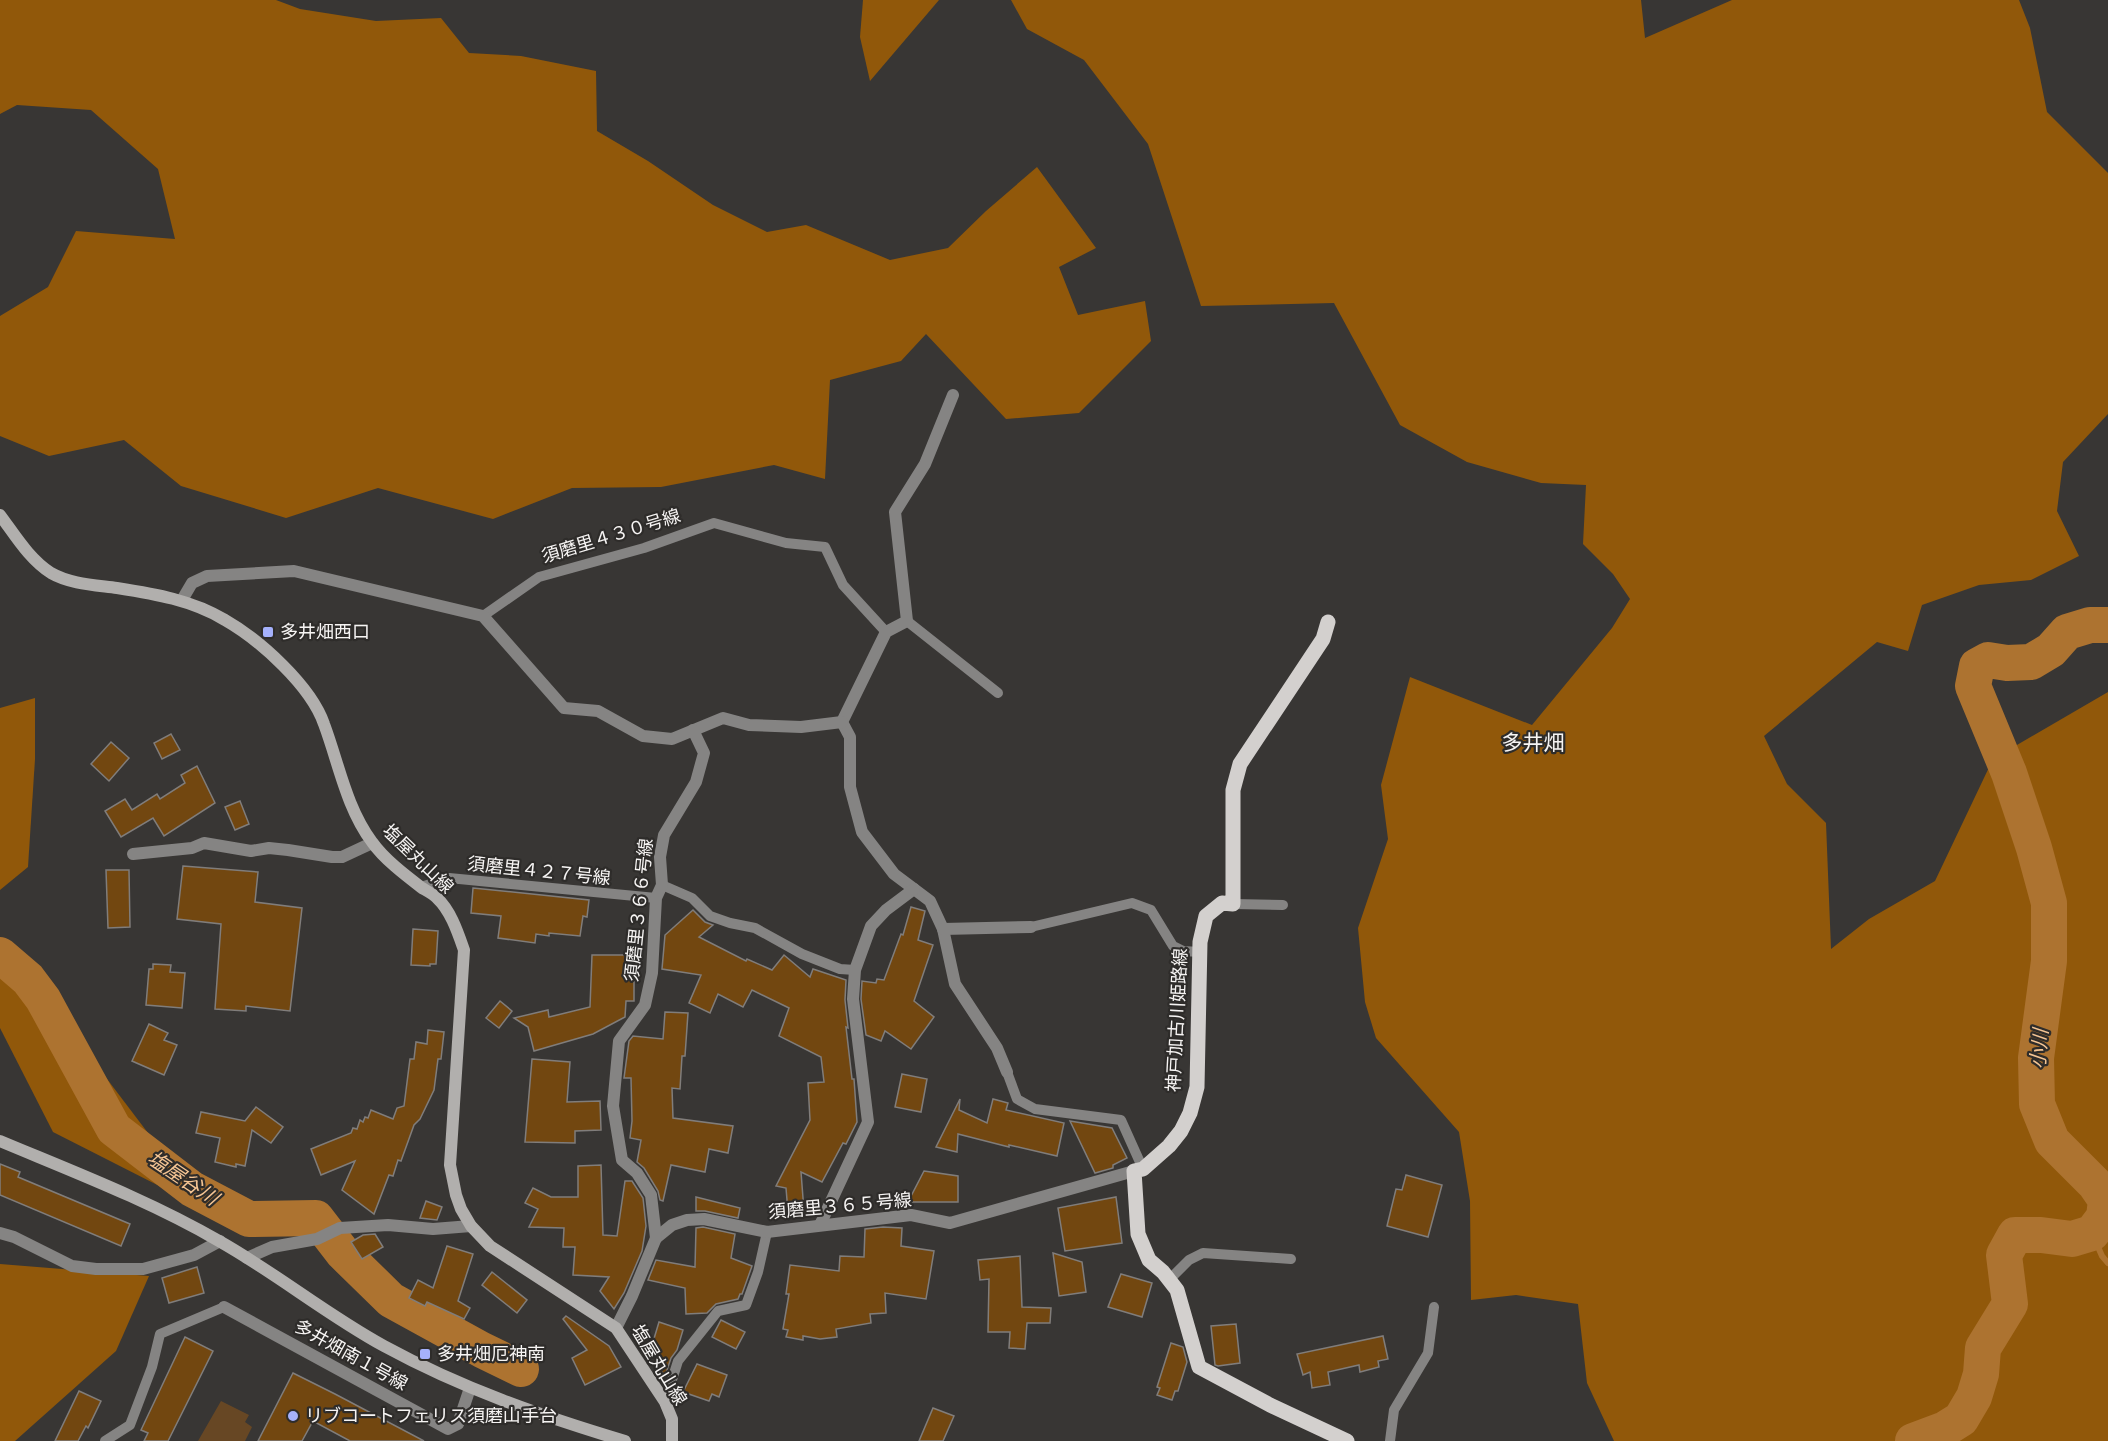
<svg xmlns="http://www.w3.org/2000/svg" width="2108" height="1441" viewBox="0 0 2108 1441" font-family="Lato,'Noto Sans JP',sans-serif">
<rect width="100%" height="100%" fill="#383634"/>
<!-- green -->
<path fill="#674724" d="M221 1401 249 1415 245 1422 252 1427 245 1441H198Z"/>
<!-- forest -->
<g fill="#91580a">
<path d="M0 0H276L300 9 376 21 441 18 469 53 521 56 596 71 597 131 648 161 713 205 767 232 806 225 890 260 948 248 986 211 1037 167 1096 248 1059 267 1078 315 1145 301 1151 341 1079 413 1006 419 926 334 901 361 830 380 825 479 774 465 661 487 572 488 493 519 378 488 286 518 181 486 124 440 49 456 0 436V316L48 287 76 231 175 239 158 169 91 110 17 105 0 114Z"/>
<path d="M863 0H939L870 81 860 37Z"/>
<path d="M1011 0H1641L1645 38 1732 0H2019L2030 28 2047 112 2108 173V414L2063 462 2057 511 2079 556 2031 580 1979 585 1922 605 1908 651 1877 642 1764 736 1787 784 1826 823 1831 949 1869 919 1935 881 1993 759 2108 692V1441H1614L1587 1383 1578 1304 1516 1295 1471 1300 1470 1201 1459 1132 1376 1038 1365 1002 1358 928 1388 839 1381 785 1410 677 1532 725 1612 628 1630 599 1613 574 1583 544 1586 485 1541 483 1467 462 1400 425 1334 303 1201 306 1148 144 1084 60 1027 29Z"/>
<path d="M35 698V759L28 867 0 890V708Z"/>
<path d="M0 938 148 1133 175 1194 53 1132 0 1028Z"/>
<path d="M0 1264 149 1276 116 1351 15 1441H0Z"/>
</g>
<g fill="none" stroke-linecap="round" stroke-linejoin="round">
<!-- stream -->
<path stroke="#ad7330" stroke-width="6" d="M2092 1233 2102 1256 2108 1263"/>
<!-- river -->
<g stroke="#ad7330" stroke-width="36">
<path d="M0 955 28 979 43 999 114 1129 192 1189 249 1219 316 1218 343 1253 391 1300 482 1350 521 1369"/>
<path d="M1913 1441 1945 1429 1961 1419 1974 1397 1981 1374 1983 1348 2010 1304 2004 1255 2015 1235H2041L2072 1239 2092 1233 2104 1217 2106 1200 2095 1184 2052 1141 2037 1104 2036 1058 2049 961V903L2034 848 2009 773 1973 686 1977 666 1988 660 2007 663 2031 662 2051 650 2067 632 2090 625H2108"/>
</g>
</g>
<!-- building -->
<g fill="#724710" stroke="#807d7b" stroke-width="1.5">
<path d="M171 734 180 750 162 759 154 743Z"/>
<path d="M111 742 129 758 109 781 91 764Z"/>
<path d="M197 766 215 803 164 836 153 818 121 837 105 811 125 799 132 810 157 794 160 799 185 783 181 775Z"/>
<path d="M240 801 249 824 235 830 225 807Z"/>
<path d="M183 866 258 872 255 902 302 908 290 1011 246 1006V1011L215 1009 221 924 177 919Z"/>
<path d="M106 870H129L130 927 108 928Z"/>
<path d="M473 888 589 900 587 917 583 916 580 936 549 933V936L536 934 535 943 498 938 501 916 471 913Z"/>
<path d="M911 907 925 911 918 940 933 945 914 1001 934 1017 911 1049 885 1031 881 1041 866 1035 861 999 862 981 876 983 877 979 884 980 901 934 903 935Z"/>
<path d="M693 910 705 922 713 925 699 937 746 961 747 959 772 970 784 955 810 977 813 969 846 980 845 1000 848 1028 846 1027 852 1079H854L857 1122 846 1144 843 1143 822 1182 801 1172 804 1211 788 1212 786 1188 776 1186 810 1120 808 1083 824 1082 821 1057 779 1036 789 1008 752 990 743 1007 718 994 710 1013 689 1003 701 975 662 969 665 935Z"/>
<path d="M413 929 438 931 436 964H430V966L411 965Z"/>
<path d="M592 955H631L630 969H634V1001H626L625 1017 593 1034 534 1051 528 1027 514 1018 548 1010 549 1017 590 1007Z"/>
<path d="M153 964 171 965 170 972 185 973 182 1008 146 1005 149 969H153Z"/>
<path d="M500 1001 512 1011 499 1028 486 1018Z"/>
<path d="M665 1012 688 1013 685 1056H682L680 1089 672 1088 673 1118 733 1126 728 1153 709 1149 705 1172 671 1165 663 1201 660 1200 658 1191 644 1168 637 1162 641 1140 630 1138 632 1121 631 1078H624L629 1041 633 1036 663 1039Z"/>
<path d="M149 1024 168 1033 164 1040 177 1045 164 1075 132 1061Z"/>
<path d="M428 1030 444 1032 441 1059H438L434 1090 420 1119 414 1125 401 1161 398 1160 393 1176 389 1175 374 1214 342 1190 355 1161 321 1175 311 1149 351 1133 353 1128 357 1129 360 1120 363 1122 365 1117 368 1118 371 1110 393 1119 397 1108 404 1106 410 1059H414L416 1042 427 1044Z"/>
<path d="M532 1059 570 1062 567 1102 600 1101 601 1130 575 1131V1143L525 1142Z"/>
<path d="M902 1074 927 1079 921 1112 895 1107Z"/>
<path d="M960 1099 959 1110 987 1123 993 1099 1008 1103 1006 1110 1064 1123 1057 1156 1009 1145V1147L958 1134 957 1152 936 1147Z"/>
<path d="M256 1107 283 1127 271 1143 252 1130 245 1166 236 1164V1167L215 1162 220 1138 196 1133 201 1112 245 1121Z"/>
<path d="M1070 1121 1112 1128 1127 1158 1113 1165V1168L1095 1173Z"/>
<path d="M0 1164 20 1172 18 1177 130 1224 121 1246 0 1195Z"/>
<path d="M601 1165 603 1235 617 1236 625 1181H632L643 1198 646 1226 642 1251 624 1293 614 1309 600 1291 609 1277 573 1275 575 1247H563L564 1228 529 1227 538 1209 525 1203 533 1188 551 1197H578V1166Z"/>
<path d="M924 1171 958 1176V1202H908Z"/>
<path d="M1406 1175 1442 1185 1428 1237 1387 1226 1396 1189 1402 1190Z"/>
<path d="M696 1197 740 1208 738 1218 705 1211H696Z"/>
<path d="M1116 1197 1122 1243 1065 1251 1058 1208Z"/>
<path d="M426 1201 442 1207 437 1220 420 1218Z"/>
<path d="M703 1227 735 1234 731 1258 752 1266 742 1294H740L738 1299 716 1304 707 1313 686 1314 685 1288 648 1280 656 1260 695 1267 696 1228Z"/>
<path d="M883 1227 902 1228 901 1246 934 1251 926 1299 885 1293 886 1313 870 1314 871 1323 836 1329 837 1337 820 1339 803 1336V1340L786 1337 788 1330 783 1329 789 1294H786L790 1265 839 1271 840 1256 864 1257 865 1229Z"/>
<path d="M375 1234 383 1247 362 1259 351 1242 363 1235Z"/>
<path d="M447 1246 473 1254 458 1301 470 1308 464 1319 427 1302 425 1306 409 1298 418 1280 433 1288Z"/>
<path d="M1053 1253 1082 1262 1086 1292 1059 1296Z"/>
<path d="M1020 1256 1022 1307 1051 1308 1050 1323H1027L1025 1349 1009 1348 1010 1332H988L989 1279 980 1280 978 1260Z"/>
<path d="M197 1267 204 1293 169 1303 162 1278Z"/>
<path d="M492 1272 527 1300 517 1313 482 1285Z"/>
<path d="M1121 1274 1152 1283 1142 1317 1108 1307Z"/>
<path d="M566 1316 609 1346 621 1367 585 1385 572 1358 587 1350 563 1319Z"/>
<path d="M721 1320 745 1332 736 1349 712 1337Z"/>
<path d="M659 1322 683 1330 677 1350 671 1358 665 1376 655 1363 658 1354 650 1352Z"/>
<path d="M1236 1324 1240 1363 1218 1366 1215 1365 1211 1326Z"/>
<path d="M1383 1336 1388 1359 1378 1361 1379 1367 1360 1372 1359 1365 1328 1372 1330 1385 1312 1388 1310 1372 1303 1375 1297 1354Z"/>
<path d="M185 1337 213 1351 168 1441H144L148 1433 141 1430Z"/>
<path d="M1171 1343 1183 1347 1187 1362 1178 1391H1175L1172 1400 1157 1395 1160 1388 1157 1387Z"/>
<path d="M697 1364 727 1375 719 1397 712 1394 709 1401 683 1392Z"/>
<path d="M293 1373 335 1394 424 1441H350L313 1421 302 1441H258Z"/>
<path d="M79 1391 101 1401 88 1428 86 1426 78 1441H55Z"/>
<path d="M933 1408 954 1416 943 1441H919Z"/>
</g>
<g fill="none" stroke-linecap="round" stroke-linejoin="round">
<!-- lane -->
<g stroke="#858483" stroke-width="10">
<path d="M483 616 539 577 644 548 714 523 786 543 825 547 843 585 886 632"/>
<path d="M907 621 998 693"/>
<path d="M662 885 692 898 710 916 730 923 755 928 802 954 840 969 855 970"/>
<path d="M421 887 449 878 656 898"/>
<path d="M1233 904 1283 905"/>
<path d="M1031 927 1132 903 1151 910 1173 946 1183 951 1200 952"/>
<path d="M1007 1072 1017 1099 1035 1109 1121 1120 1143 1169"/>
<path d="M1169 1280 1189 1260 1203 1253 1291 1259"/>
<path d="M665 1402 678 1361 718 1311 746 1305 758 1272 767 1232"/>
<path d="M105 1441 130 1425 152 1367 160 1334 224 1307"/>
<path d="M1390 1441 1394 1410 1428 1353 1434 1307"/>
</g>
<!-- street -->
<g stroke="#858483" stroke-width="12">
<path d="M953 395 925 464 895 512 907 621 886 632 842 722 850 737V787L862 832 894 874 930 901 943 929 955 984 997 1048 1007 1072"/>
<path d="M182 600 192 583 207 576 294 571 483 616 564 708 598 711 643 736 672 739 723 718 749 725 801 727 842 722"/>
<path d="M133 854 192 848 204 843 251 851 269 848 288 850 332 857H342L372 843"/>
<path d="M943 929 1031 927"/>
<path d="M820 1225 868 1122 853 999 855 970 871 926 886 910 914 889"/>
<path d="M0 1233 14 1237 72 1266 96 1269H143L194 1255 220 1241"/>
<path d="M656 1238 672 1225 687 1220 704 1219 767 1232 911 1215 950 1223 1134 1171"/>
<path d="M247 1258 272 1247 317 1239 340 1228 388 1225 433 1229 471 1226"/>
<path d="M224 1307 448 1429 458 1424 470 1388"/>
<path d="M616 1328 632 1296 656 1238 651 1195 637 1173 622 1160 613 1106 619 1041 645 1005 652 973 656 898 662 885 660 857 664 835 696 782 704 753 693 730"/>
</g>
<!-- secondary -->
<g stroke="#b1afad" stroke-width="12">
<path d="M0 515C15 535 29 559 51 573 70 584 95 585 117 588 155 594 192 600 225 620 260 640 311 686 324 724 339 764 346 807 372 842 384 859 405 875 422 888 427 891 433 894 437 898 451 911 458 933 464 950L450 1165 456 1195 461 1209 471 1226 490 1246 616 1328 665 1402 672 1419V1441"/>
<path d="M0 1141C74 1172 150 1201 219 1241 276 1273 327 1315 384 1346 461 1388 541 1416 625 1441"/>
</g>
<!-- primary -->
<path stroke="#d3d0ce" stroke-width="15" d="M1328 622 1323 639 1240 764 1233 790V904L1222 903 1206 916 1200 942 1197 1087 1190 1113 1181 1131 1169 1146 1143 1169 1134 1171 1138 1234 1149 1260 1163 1272 1177 1290 1199 1367 1270 1405 1347 1441"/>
</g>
<!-- markers -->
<g fill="#a5b1fc" stroke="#2e2c2a" stroke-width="2">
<rect x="262" y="626" width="12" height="12" rx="3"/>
<rect x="419" y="1348" width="12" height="12" rx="3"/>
<circle cx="293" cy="1416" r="6"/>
</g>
<g text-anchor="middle" stroke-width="4.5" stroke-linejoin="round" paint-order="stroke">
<!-- street labels -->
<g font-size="18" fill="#f6f4f3" stroke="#2e2c2a">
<text transform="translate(611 536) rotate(-17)" y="6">須磨里４３０号線</text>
<text transform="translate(418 859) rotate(44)" y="6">塩屋丸山線</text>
<text transform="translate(539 871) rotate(6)" y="6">須磨里４２７号線</text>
<text transform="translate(639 910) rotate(-84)" y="6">須磨里３６６号線</text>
<text transform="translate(1177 1020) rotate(-87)" y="6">神戸加古川姫路線</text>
<text transform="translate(840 1206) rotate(-5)" y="6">須磨里３６５号線</text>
<text transform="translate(351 1355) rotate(29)" y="6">多井畑南１号線</text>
<text transform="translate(659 1365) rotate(59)" y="6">塩屋丸山線</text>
</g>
<!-- poi labels -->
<g font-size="18" fill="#f6f4f3" stroke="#2e2c2a" text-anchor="start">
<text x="280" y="638">多井畑西口</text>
<text x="437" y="1360">多井畑厄神南</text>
<text x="305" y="1422">リブコートフェリス須磨山手台</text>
</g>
<!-- water labels -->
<g font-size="20" font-style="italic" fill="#f5c594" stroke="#2e2c2a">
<text transform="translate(2039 1049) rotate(-85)" y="7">小川</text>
<text transform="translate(183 1178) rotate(34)" y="7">塩屋谷川</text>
</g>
<!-- quarter labels -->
<g font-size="21" fill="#f6f4f3" stroke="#2e2c2a">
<text x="1533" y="750">多井畑</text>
</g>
</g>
</svg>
